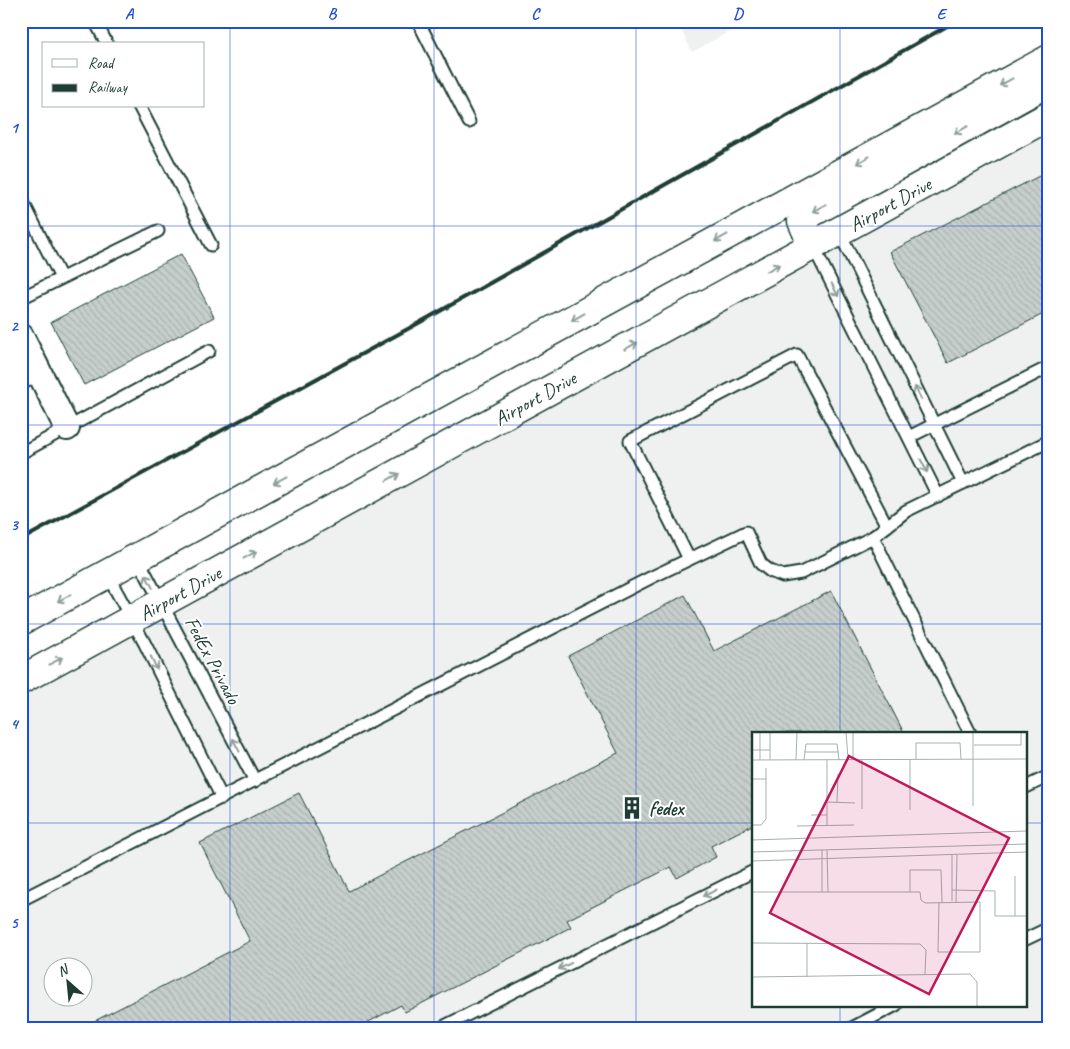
<svg xmlns="http://www.w3.org/2000/svg" width="1070" height="1049" viewBox="0 0 1070 1049" font-family="Caveat,sans-serif">
<defs>
<pattern id="building-back-hatch" width="6" height="6" patternUnits="userSpaceOnUse" patternTransform="scale(1.25)"><rect width="6" height="6" fill="#c7cfcc"/><path d="M-1 5l2 2M0 0l6 6M5-1l2 2" fill="none" stroke="#aab3b0"/></pattern>
</defs>
<rect width="100%" height="100%" fill="#fff"/>
<filter id="ink" filterUnits="userSpaceOnUse"><feTurbulence type="fractalNoise" baseFrequency=".02" numOctaves="2"/><feDisplacementMap in="SourceGraphic" scale="10" xChannelSelector="R" yChannelSelector="G"/><feConvolveMatrix kernelMatrix="1 2 1 2 8 2 1 2 1" color-interpolation-filters="sRGB"/></filter>
<g filter="url(#ink)">
<!-- built -->
<g fill="#eef1f0" fill-rule="evenodd">
<path d="M677 21H748L692 52Z"/>
<path d="M1049 134V1028H21V697ZM754 733H1026V1005H754ZM52 966H82V996H52Z"/>
</g>
<!-- building -->
<g fill="url(#building-back-hatch)" stroke="#1f3d34">
<path d="M1049 171V311L948 363 890 252Z"/>
<path d="M181 254 214 317 84 385 51 322Z"/>
<path d="M831 591 904 733H754V824L711 846 716 857 677 878 671 867 567 920 571 927 405 1012 401 1005 357 1028H81L250 941 200 843 299 793 349 891 618 753 568 656 685 595 714 651Z"/>
</g>
<g fill="none" stroke-linecap="round" stroke-linejoin="round">
<defs>
<g id="lane">
<path d="M95 21 107 44"/>
<path d="M418 21 469 122"/>
<path d="M139 106 211 245"/>
<path d="M21 198 61 278"/>
<path d="M839 232 963 483"/>
<path d="M813 246 938 496"/>
<path d="M21 298 158 231"/>
<path d="M21 384 40 374"/>
<path d="M909 437 1049 367"/>
<path d="M21 453 209 351"/>
<path d="M873 537 970 733"/>
<path d="M137 557 255 781"/>
<path d="M689 559 630 441 797 355 887 526"/>
<path d="M107 574 145 644 222 798"/>
<path d="M1026 787 1049 776"/>
<path d="M21 900 650 578 746 532 761 564 770 571 783 576 801 573 873 537 906 511 1049 441"/>
<path d="M1026 939 1049 928"/>
<path d="M441 1028 754 871"/>
<path d="M852 1028 896 1005"/>
</g>
<path id="street" d="M21 336 67 428"/>
<g id="secondary">
<path d="M813 246 802 221 809 214 1043 85 1049 79"/>
<path d="M21 621 1049 59"/>
<path d="M21 680 1049 116"/>
</g>
</defs>
<!-- lane casing -->
<use href="#lane" stroke="#1f3d34" stroke-width="15"/>
<!-- street casing -->
<use href="#street" stroke="#1f3d34" stroke-width="28"/>
<!-- secondary casing -->
<use href="#secondary" stroke="#1f3d34" stroke-width="31"/>
<!-- lane -->
<use href="#lane" stroke="#fff" stroke-width="11"/>
<!-- street -->
<use href="#street" stroke="#fff" stroke-width="24"/>
<!-- secondary -->
<use href="#secondary" stroke="#fff" stroke-width="28"/>
<!-- rail -->
<path stroke="#1f3d34" stroke-width="4" d="M21 540 426 319 956 21"/>
</g>
<!-- one-way arrows -->
<defs><path id="oneway-shaft" d="M-6 0H5M1.5-3L5.5 0L1.5 3" fill="none" stroke-width="1.6" stroke-linecap="round" stroke-linejoin="round" transform="scale(1.25)"/></defs>
<g stroke="#8f9e9a">
<use href="#oneway-shaft" transform="translate(1006 82) rotate(151)"/>
<use href="#oneway-shaft" transform="translate(961 130) rotate(151)"/>
<use href="#oneway-shaft" transform="translate(863 160) rotate(151)"/>
<use href="#oneway-shaft" transform="translate(819 208) rotate(151)"/>
<use href="#oneway-shaft" transform="translate(721 238) rotate(151)"/>
<use href="#oneway-shaft" transform="translate(773 268) rotate(-29)"/>
<use href="#oneway-shaft" transform="translate(835 290) rotate(63)"/>
<use href="#oneway-shaft" transform="translate(578 317) rotate(151)"/>
<use href="#oneway-shaft" transform="translate(631 346) rotate(-29)"/>
<use href="#oneway-shaft" transform="translate(918 393) rotate(-116)"/>
<use href="#oneway-shaft" transform="translate(924 466) rotate(63)"/>
<use href="#oneway-shaft" transform="translate(393 477) rotate(-29)"/>
<use href="#oneway-shaft" transform="translate(280 480) rotate(152)"/>
<use href="#oneway-shaft" transform="translate(250 555) rotate(-29)"/>
<use href="#oneway-shaft" transform="translate(149 581) rotate(-118)"/>
<use href="#oneway-shaft" transform="translate(64 598) rotate(151)"/>
<use href="#oneway-shaft" transform="translate(56 661) rotate(-29)"/>
<use href="#oneway-shaft" transform="translate(154 663) rotate(64)"/>
<use href="#oneway-shaft" transform="translate(236 745) rotate(-118)"/>
<use href="#oneway-shaft" transform="translate(710 893) rotate(153)"/>
<use href="#oneway-shaft" transform="translate(565 966) rotate(153)"/>
</g>
</g>
<!-- grid -->
<path fill="none" stroke="#1d4ed8" stroke-width="1" stroke-opacity="0.55" d="M230 21V1028M434 21V1028M636 21V1028M840 21V733M21 226H1049M21 425H1049M21 624H1049M21 823H754M1026 823H1049M840 1005V1028"/>
<!-- icons -->
<defs>
<symbol id="building-bare" viewBox="-9 -9 18 18"><path d="M-4-6H4V6H1V3H-1V6H-4ZM-2.5-4.3h1.7v1.8h-1.7ZM.8-4.3h1.7v1.8H.8ZM-2.5-1h1.7V.8h-1.7ZM.8-1h1.7V.8H.8Z" fill="#1f3d34" stroke="#fff" stroke-width="2.5" paint-order="stroke"/></symbol>
</defs>
<g fill-rule="evenodd">
<use href="#building-bare" x="616" y="792" width="32" height="32"/>
</g>
<g text-anchor="middle" stroke-width="4" stroke-linejoin="round" paint-order="stroke">
<!-- street labels -->
<g font-size="20" fill="#1f3d34" stroke="#fff">
<text transform="translate(890 204) rotate(-29)" y="7">Airport Drive</text>
<text transform="translate(535 398) rotate(-29)" y="7">Airport Drive</text>
<text transform="translate(180 593) rotate(-29)" y="7">Airport Drive</text>
<text transform="translate(213 660) rotate(62)" y="7">FedEx Privado</text>
</g>
<!-- poi labels -->
<g font-size="20" font-weight="bold" fill="#1f3d34" stroke="#fff" text-anchor="start">
<text x="649" y="815">fedex</text>
</g>
</g>
<!-- overview -->
<g transform="translate(752 732)">
<rect width="275" height="275" fill="#fff"/>
<path fill="none" stroke="#a5b1ae" stroke-width="1" d="M8 0V28M18 0V28M94 0 96 27M101 0V27M222 13H269V0M0 18H18M52 20H87M110 27V77M164 27V11H208L209 27M0 28 275 27M44 28 45 0M52 28 54 12H85L87 28M0 47H14V36M75 70 103 71M85 70 86 42M221 74V0M158 78V27M59 83H75M0 93H9L14 87V47M75 93V28M45 94 102 93M0 108 275 99M70 118V160M75 118 76 160M0 120 275 112M0 129 275 120M263 144V184M200 158 243 159V184H275M0 160H168L169 168 173 171 228 170V220H186L187 171M158 160V138H189L190 170M200 169V123M204 170 205 123M0 211 168 212 174 218 173 242M55 211V245M0 245 218 242 225 250V275"/>
<path fill="#c2185b" fill-opacity="0.15" stroke="#c2185b" stroke-width="2.5" d="M97 24 257 106 177 262 18 181Z"/>
<rect width="275" height="275" fill="none" stroke="#1f3d34" stroke-width="2.5"/>
</g>
<!-- margin -->
<rect width="1070" height="1049" fill="none" stroke="#fff" stroke-width="55"/>
<!-- legend -->
<rect x="42" y="42" width="162" height="65" fill="#ffffff" stroke="#a5b1ae"/>
<rect x="52" y="59" width="25" height="8" fill="#ffffff" stroke="#a5b1ae"/>
<text x="88" y="68" font-size="15" fill="#1f3d34">Road</text>
<rect x="52" y="84" width="25" height="8" fill="#1f3d34" stroke="#a5b1ae"/>
<text x="88" y="92" font-size="15" fill="#1f3d34">Railway</text>
<!-- north arrow -->
<g transform="translate(68 982) rotate(333)"><circle r="24" fill="#ffffff" stroke="#a5b1ae"/>
<path d="M0-4L9 19L0 12L-9 19Z" fill="#1f3d34"/>
<text y="-8" font-size="14" font-weight="bold" text-anchor="middle" fill="#1f3d34">N</text>
</g>
<rect x="28" y="28" width="1014" height="994" fill="none" stroke="#1d4ed8" stroke-width="2"/>
<g font-size="16" text-anchor="middle" font-weight="bold" fill="#1d4ed8">
<text x="129" y="19">A</text>
<text x="332" y="19">B</text>
<text x="535" y="19">C</text>
<text x="738" y="19">D</text>
<text x="941" y="19">E</text>
<text x="14" y="133">1</text>
<text x="14" y="331">2</text>
<text x="14" y="530">3</text>
<text x="14" y="729">4</text>
<text x="14" y="928">5</text>
</g>
</svg>
